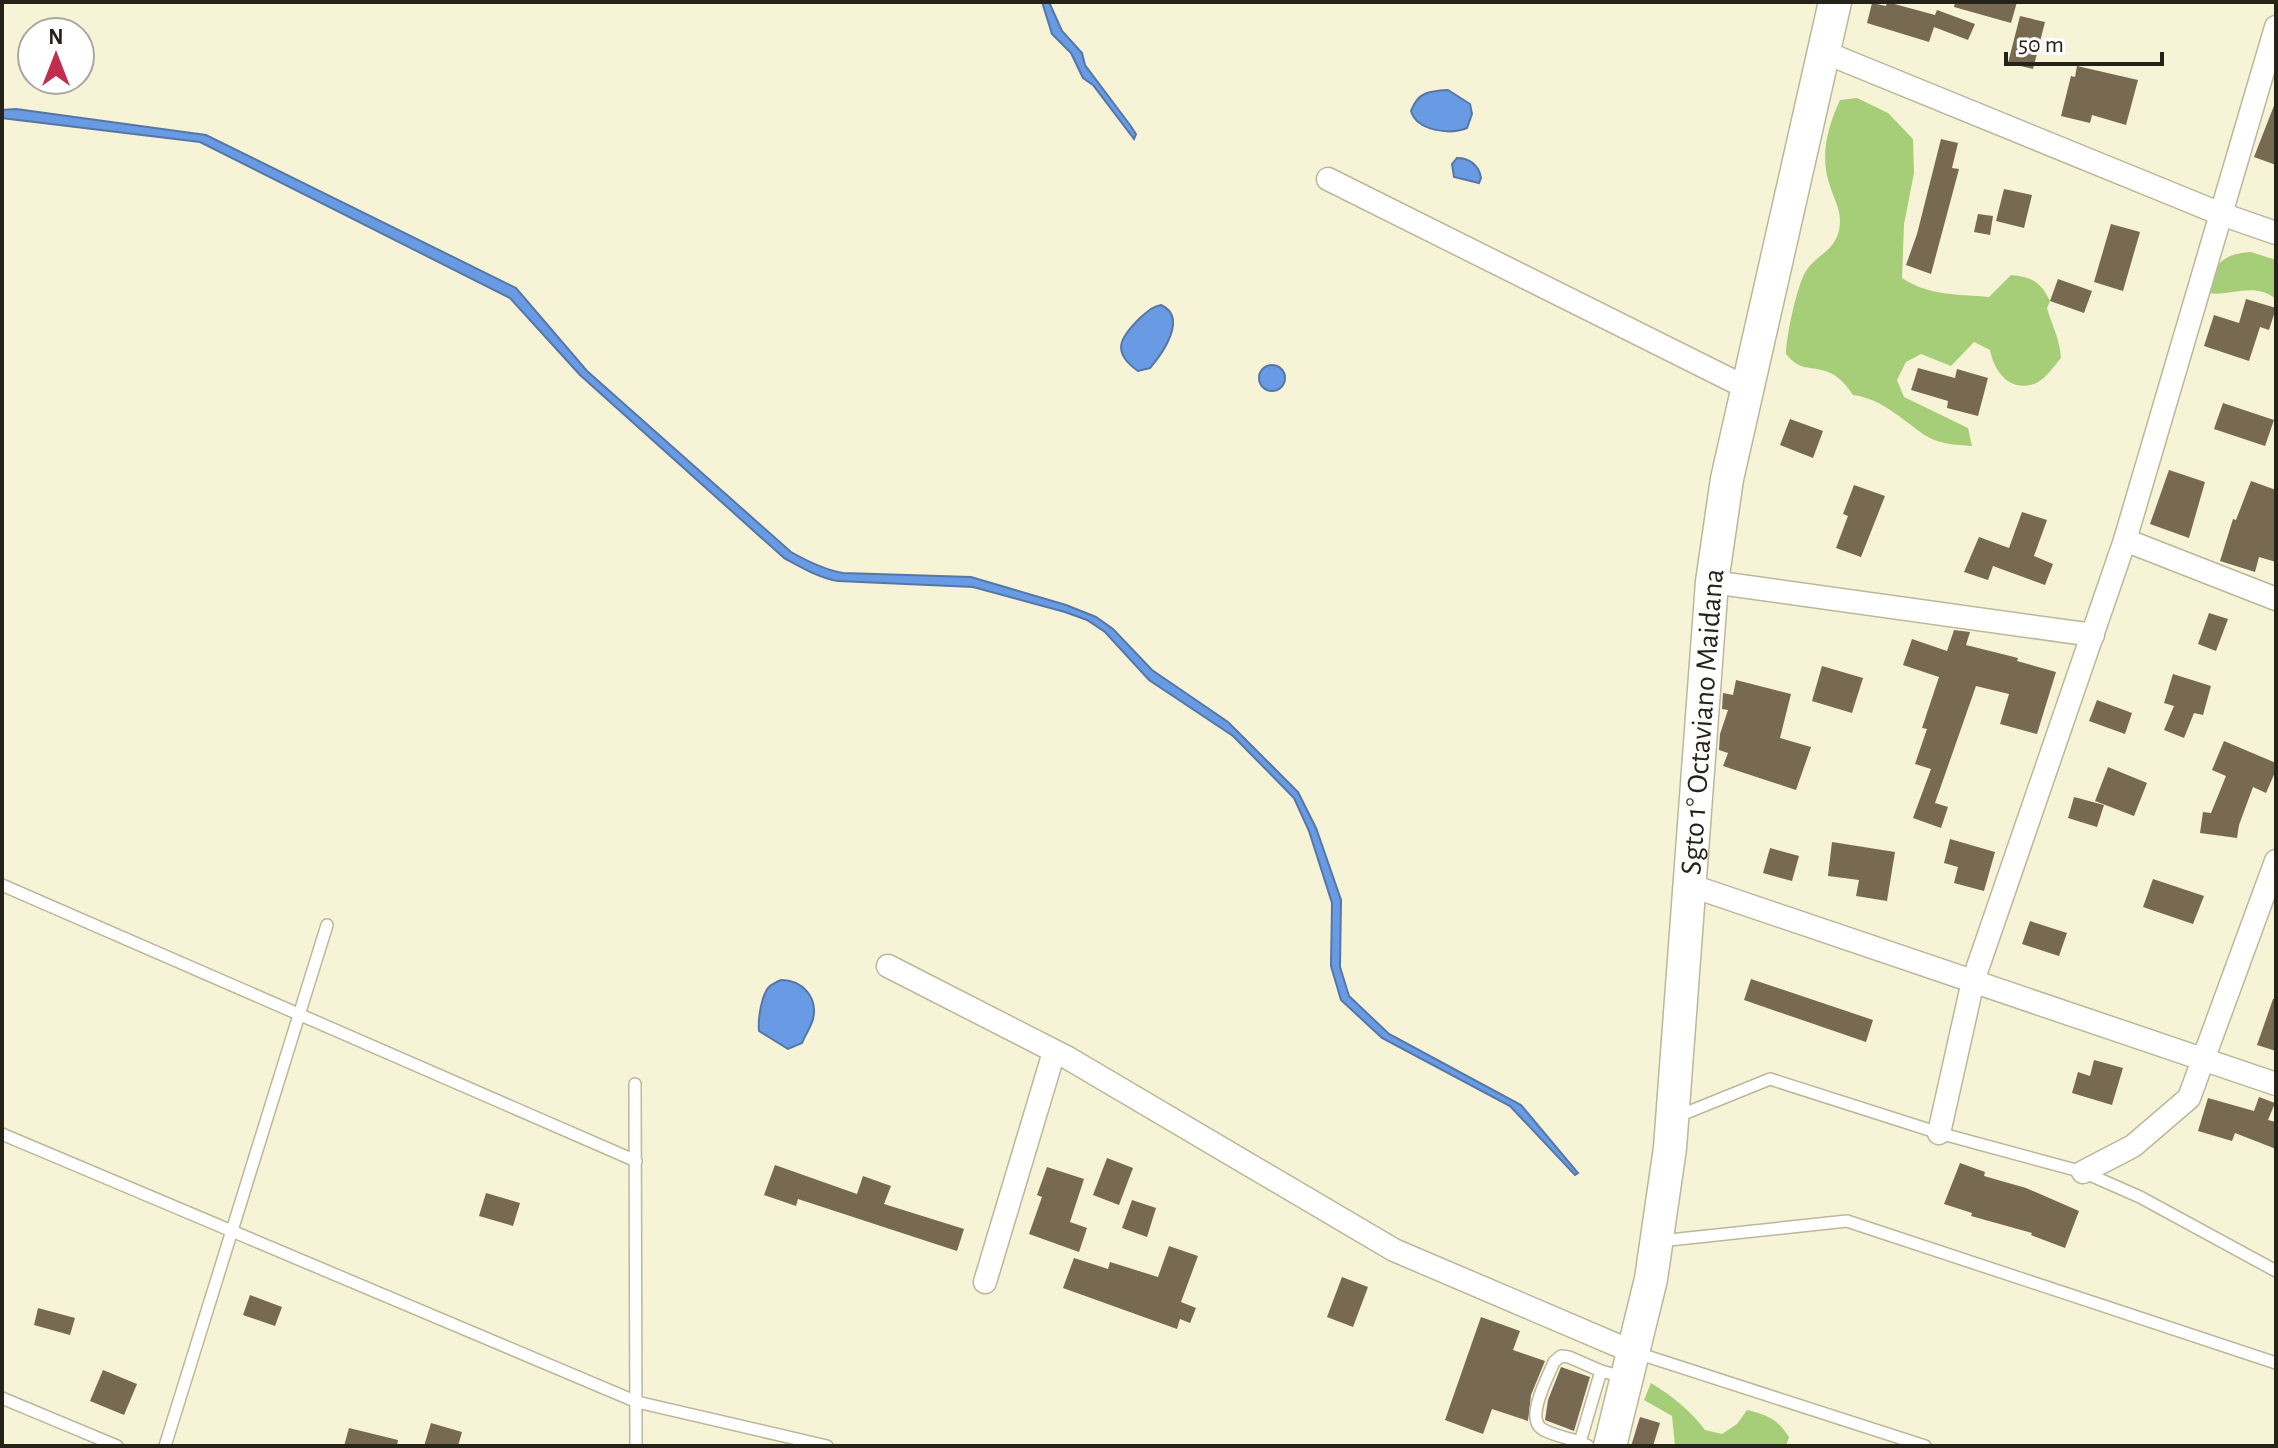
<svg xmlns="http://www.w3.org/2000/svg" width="2278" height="1448" viewBox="0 0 2278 1448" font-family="'Alegreya Sans',sans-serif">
<rect width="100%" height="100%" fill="#f7f3d6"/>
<!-- forest -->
<g fill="#a6ce78">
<path d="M1857 98 1888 113 1913 139 1914 173 1904 224 1902 278C1929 296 1958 294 1989 297L2011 275C2032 277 2041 282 2050 301L2047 308C2052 326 2060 339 2061 358 2054 366 2045 380 2034 384 2009 392 1994 371 1990 350L1974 342 1951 366 1921 354 1906 362 1897 380 1904 397 1968 428 1972 446C1956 445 1937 444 1923 434 1902 419 1880 398 1853 395 1847 386 1839 376 1828 372 1808 365 1801 372 1786 354 1786 337 1797 285 1806 271 1816 255 1835 251 1839 230 1843 212 1834 200 1829 183 1820 154 1828 126 1840 100Z"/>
<path d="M2251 252 2276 260V299C2252 280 2229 299 2203 292 2216 266 2219 254 2251 252Z"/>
<path d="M1651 1383C1672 1396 1690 1410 1705 1430L1722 1434 1737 1424 1747 1410C1767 1415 1778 1419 1789 1437L1786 1446H1675L1672 1416 1644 1400Z"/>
</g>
<!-- water -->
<g fill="#699be4" stroke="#5577a7" stroke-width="2">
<path d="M1042 2H1049L1062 31 1082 53 1085 65 1130 125 1136 134 1134 139 1093 85 1083 78 1071 53 1052 34Z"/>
<path d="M1448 90 1470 104 1472 114 1467 128C1450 135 1417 131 1411 111 1418 92 1429 91 1448 90Z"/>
<path d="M16 109 206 135 516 288 587 371 791 552C807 561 825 570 843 573L971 577 1066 605 1096 617 1113 629 1152 670 1228 722 1298 792 1316 828 1341 900 1340 967 1349 996 1389 1034 1521 1105 1578 1173 1575 1175 1510 1106 1382 1038 1341 1000 1331 966 1332 903 1309 831 1294 798 1233 736 1149 680 1105 632 1087 620 1065 612 973 587 838 581C819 578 801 567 784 558L580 375 510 298 200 142 2 118V110Z"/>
<path d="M1457 158C1469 158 1479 165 1481 178L1479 183 1454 177 1452 164Z"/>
<path d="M1161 305C1188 317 1163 353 1150 368L1138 371C1111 352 1120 338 1139 319 1147 312 1151 307 1161 305Z"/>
<circle cx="1272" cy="378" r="13"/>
<path d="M781 980C803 980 818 998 813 1019 811 1027 805 1035 802 1043L788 1049 759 1031C758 1020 761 994 770 986 771 985 780 980 781 980Z"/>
</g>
<!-- building -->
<g fill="#786952">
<path d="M1887 2 1935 15 1937 10 1975 24 1968 40 1934 27 1929 42 1867 23 1872 3 1886 6Z"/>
<path d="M1955 2H2017L2011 23 1954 7Z"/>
<path d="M2020 16 2045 22 2033 69 2008 63Z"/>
<path d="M2077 66 2138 80 2126 125 2092 115 2090 123 2061 116 2071 76 2075 77Z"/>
<path d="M2275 103 2276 104V165L2254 157Z"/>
<path d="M1941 139 1958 143 1952 168 1959 169 1931 274 1906 265 1917 234Z"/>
<path d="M2004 189 2032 195 2024 228 1996 221Z"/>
<path d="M1978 214 1993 216 1990 235 1974 232Z"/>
<path d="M2111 224 2140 232 2123 291 2094 282Z"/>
<path d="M2058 279 2092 291 2084 313 2050 301Z"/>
<path d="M2246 299 2276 308 2269 330 2260 327 2249 361 2204 346 2214 315 2239 323Z"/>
<path d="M1918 368 1955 378 1957 369 1988 378 1978 416 1947 408 1948 401 1911 390Z"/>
<path d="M2223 403 2274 420 2265 446 2214 429Z"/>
<path d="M1790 419 1823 431 1813 458 1780 445Z"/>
<path d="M2169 470 2205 482 2189 538 2150 524Z"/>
<path d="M2251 481 2276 490V562L2259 557 2255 572 2220 561 2233 519 2236 520Z"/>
<path d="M1854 485 1885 496 1861 557 1836 548 1848 516 1843 514Z"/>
<path d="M2022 512 2047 520 2034 556 2053 564 2045 585 1993 566 1988 580 1964 572 1979 537 2009 548Z"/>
<path d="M2209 613 2228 619 2216 651 2198 644Z"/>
<path d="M1954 630 1970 632 1966 645 2018 658 2017 661 2056 672 2037 734 2000 724 2009 694 1976 686 1935 803 1948 807 1941 828 1913 818 1931 769 1915 764 1927 729 1922 728 1939 677 1903 665 1912 639 1947 651Z"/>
<path d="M1822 666 1863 678 1852 713 1812 701Z"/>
<path d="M2173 674 2211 686 2203 715 2194 713 2184 738 2164 730 2174 706 2164 703Z"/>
<path d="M1736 680 1791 694 1780 738 1811 747 1796 790 1723 766 1728 753 1719 750 1720 734 1728 710 1722 709 1723 693 1733 695Z"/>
<path d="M2097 700 2132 713 2125 734 2089 721Z"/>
<path d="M2224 741 2276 763V770L2266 793 2253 787 2239 825 2237 838 2200 833 2203 812 2211 813 2226 776 2212 770Z"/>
<path d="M2108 767 2147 783 2134 816 2095 801Z"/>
<path d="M2074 797 2104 805 2097 827 2068 818Z"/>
<path d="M1950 839 1995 852 1984 891 1954 883 1958 867 1944 863Z"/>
<path d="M1832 842 1895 852 1887 901 1856 896 1859 880 1828 876Z"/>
<path d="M1770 848 1799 856 1792 881 1763 873Z"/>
<path d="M2153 879 2204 896 2193 924 2143 907Z"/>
<path d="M2030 921 2067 933 2059 956 2022 944Z"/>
<path d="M1751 979 1873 1020 1866 1042 1744 1000Z"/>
<path d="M2273 999H2276V1051L2257 1045Z"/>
<path d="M2094 1060 2123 1068 2112 1105 2072 1093 2078 1072 2090 1076Z"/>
<path d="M2259 1097 2275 1103 2268 1120 2276 1122V1149L2235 1133 2232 1141 2198 1131 2208 1098 2254 1111Z"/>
<path d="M1107 1158 1133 1168 1119 1205 1093 1195Z"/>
<path d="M1960 1163 1985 1172 1984 1176 2026 1188 2079 1211 2065 1248 2031 1235 2032 1233 1971 1216 1972 1213 1944 1204Z"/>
<path d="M775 1165 857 1194 863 1176 891 1186 884 1204 964 1229 957 1251 798 1199 796 1206 764 1195Z"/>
<path d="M1047 1167 1084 1179 1070 1222 1087 1228 1079 1252 1029 1234 1042 1197 1037 1195Z"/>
<path d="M486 1193 520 1203 513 1226 479 1216Z"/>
<path d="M1132 1200 1156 1208 1147 1237 1122 1228Z"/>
<path d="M1169 1246 1198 1256 1181 1302 1196 1308 1190 1323 1180 1319 1177 1329 1063 1288 1074 1258 1108 1269 1110 1262 1158 1277Z"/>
<path d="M1342 1277 1368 1287 1353 1327 1327 1317Z"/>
<path d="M250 1295 282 1307 275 1326 243 1315Z"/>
<path d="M38 1308 75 1318 70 1335 34 1325Z"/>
<path d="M1481 1317 1520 1331 1513 1350 1545 1361 1531 1395 1528 1421 1492 1409 1483 1434 1445 1420Z"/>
<path d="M1561 1367 1590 1377 1574 1431 1545 1420 1548 1400Z"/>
<path d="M103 1370 137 1384 124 1415 90 1401Z"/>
<path d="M1640 1417 1660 1423 1653 1446H1631Z"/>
<path d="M431 1423 462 1432 458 1446H424Z"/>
<path d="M349 1428 398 1440 397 1446H344Z"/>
</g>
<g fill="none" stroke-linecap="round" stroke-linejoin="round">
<defs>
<g id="lane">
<path d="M2 885 636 1161"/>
<path d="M635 1084 636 1446"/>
<path d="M1676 1117 1770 1079 1939 1133 2083 1172 2140 1197 2276 1271"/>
<path d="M2 1134 637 1402 827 1446"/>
<path d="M1660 1241 1847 1221 2276 1363"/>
<path d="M1637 1353 1925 1446"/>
<path d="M2 1398 117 1446"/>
<path d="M1580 1442C1568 1438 1552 1435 1542 1429 1525 1418 1548 1377 1554 1362L1561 1356 1569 1357 1601 1371"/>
<path d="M165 1446 327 925"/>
<path d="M1588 1446 1580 1442 1601 1371 1623 1377"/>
</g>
<g id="street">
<path d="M1824 52 2221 214 2276 233"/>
<path d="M1328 179 1747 388"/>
<path d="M2125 540 2276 599"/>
<path d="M1712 582 2093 635"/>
<path d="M1689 885 2276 1084"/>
<path d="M888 966 1068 1058 1394 1250 1633 1352"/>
<path d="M1939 1133 1973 981 2125 540 2276 27"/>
<path d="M2083 1172 2133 1146 2189 1098 2276 861"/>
<path d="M985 1282 1054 1052"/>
</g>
<g id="secondary">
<path id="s1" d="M1610 1446 1651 1279 1670 1148 1712 582 1727 479 1835 2"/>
</g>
</defs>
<!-- lane casing -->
<use href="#lane" stroke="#bbb79b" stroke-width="14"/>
<!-- street casing -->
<use href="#street" stroke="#bbb79b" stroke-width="25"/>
<!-- secondary casing -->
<use href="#secondary" stroke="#bbb79b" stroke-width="35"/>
<!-- lane -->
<use href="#lane" stroke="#fff" stroke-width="11"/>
<!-- street -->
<use href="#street" stroke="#fff" stroke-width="22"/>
<!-- secondary -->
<use href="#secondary" stroke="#fff" stroke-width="32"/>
</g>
<g text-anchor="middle" stroke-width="8" stroke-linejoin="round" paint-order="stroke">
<!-- street labels -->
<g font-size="30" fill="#252318" stroke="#fff">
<text dy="10" stroke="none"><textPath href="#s1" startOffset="732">Sgto 1° Octaviano Maidana</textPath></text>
</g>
</g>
<!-- border -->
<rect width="2278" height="1448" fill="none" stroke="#252318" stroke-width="8"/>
<!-- north arrow -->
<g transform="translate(56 56)"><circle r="38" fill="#ffffff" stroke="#a8a7a3" stroke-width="2"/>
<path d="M0-6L14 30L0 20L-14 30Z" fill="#bf2e4c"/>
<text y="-12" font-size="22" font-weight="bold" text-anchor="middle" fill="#252318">N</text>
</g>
<!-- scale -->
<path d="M2006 52v12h156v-12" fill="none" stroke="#252318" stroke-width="4"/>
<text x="2018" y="52" font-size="24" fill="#252318" stroke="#ffffff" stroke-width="6" paint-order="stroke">50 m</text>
</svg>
